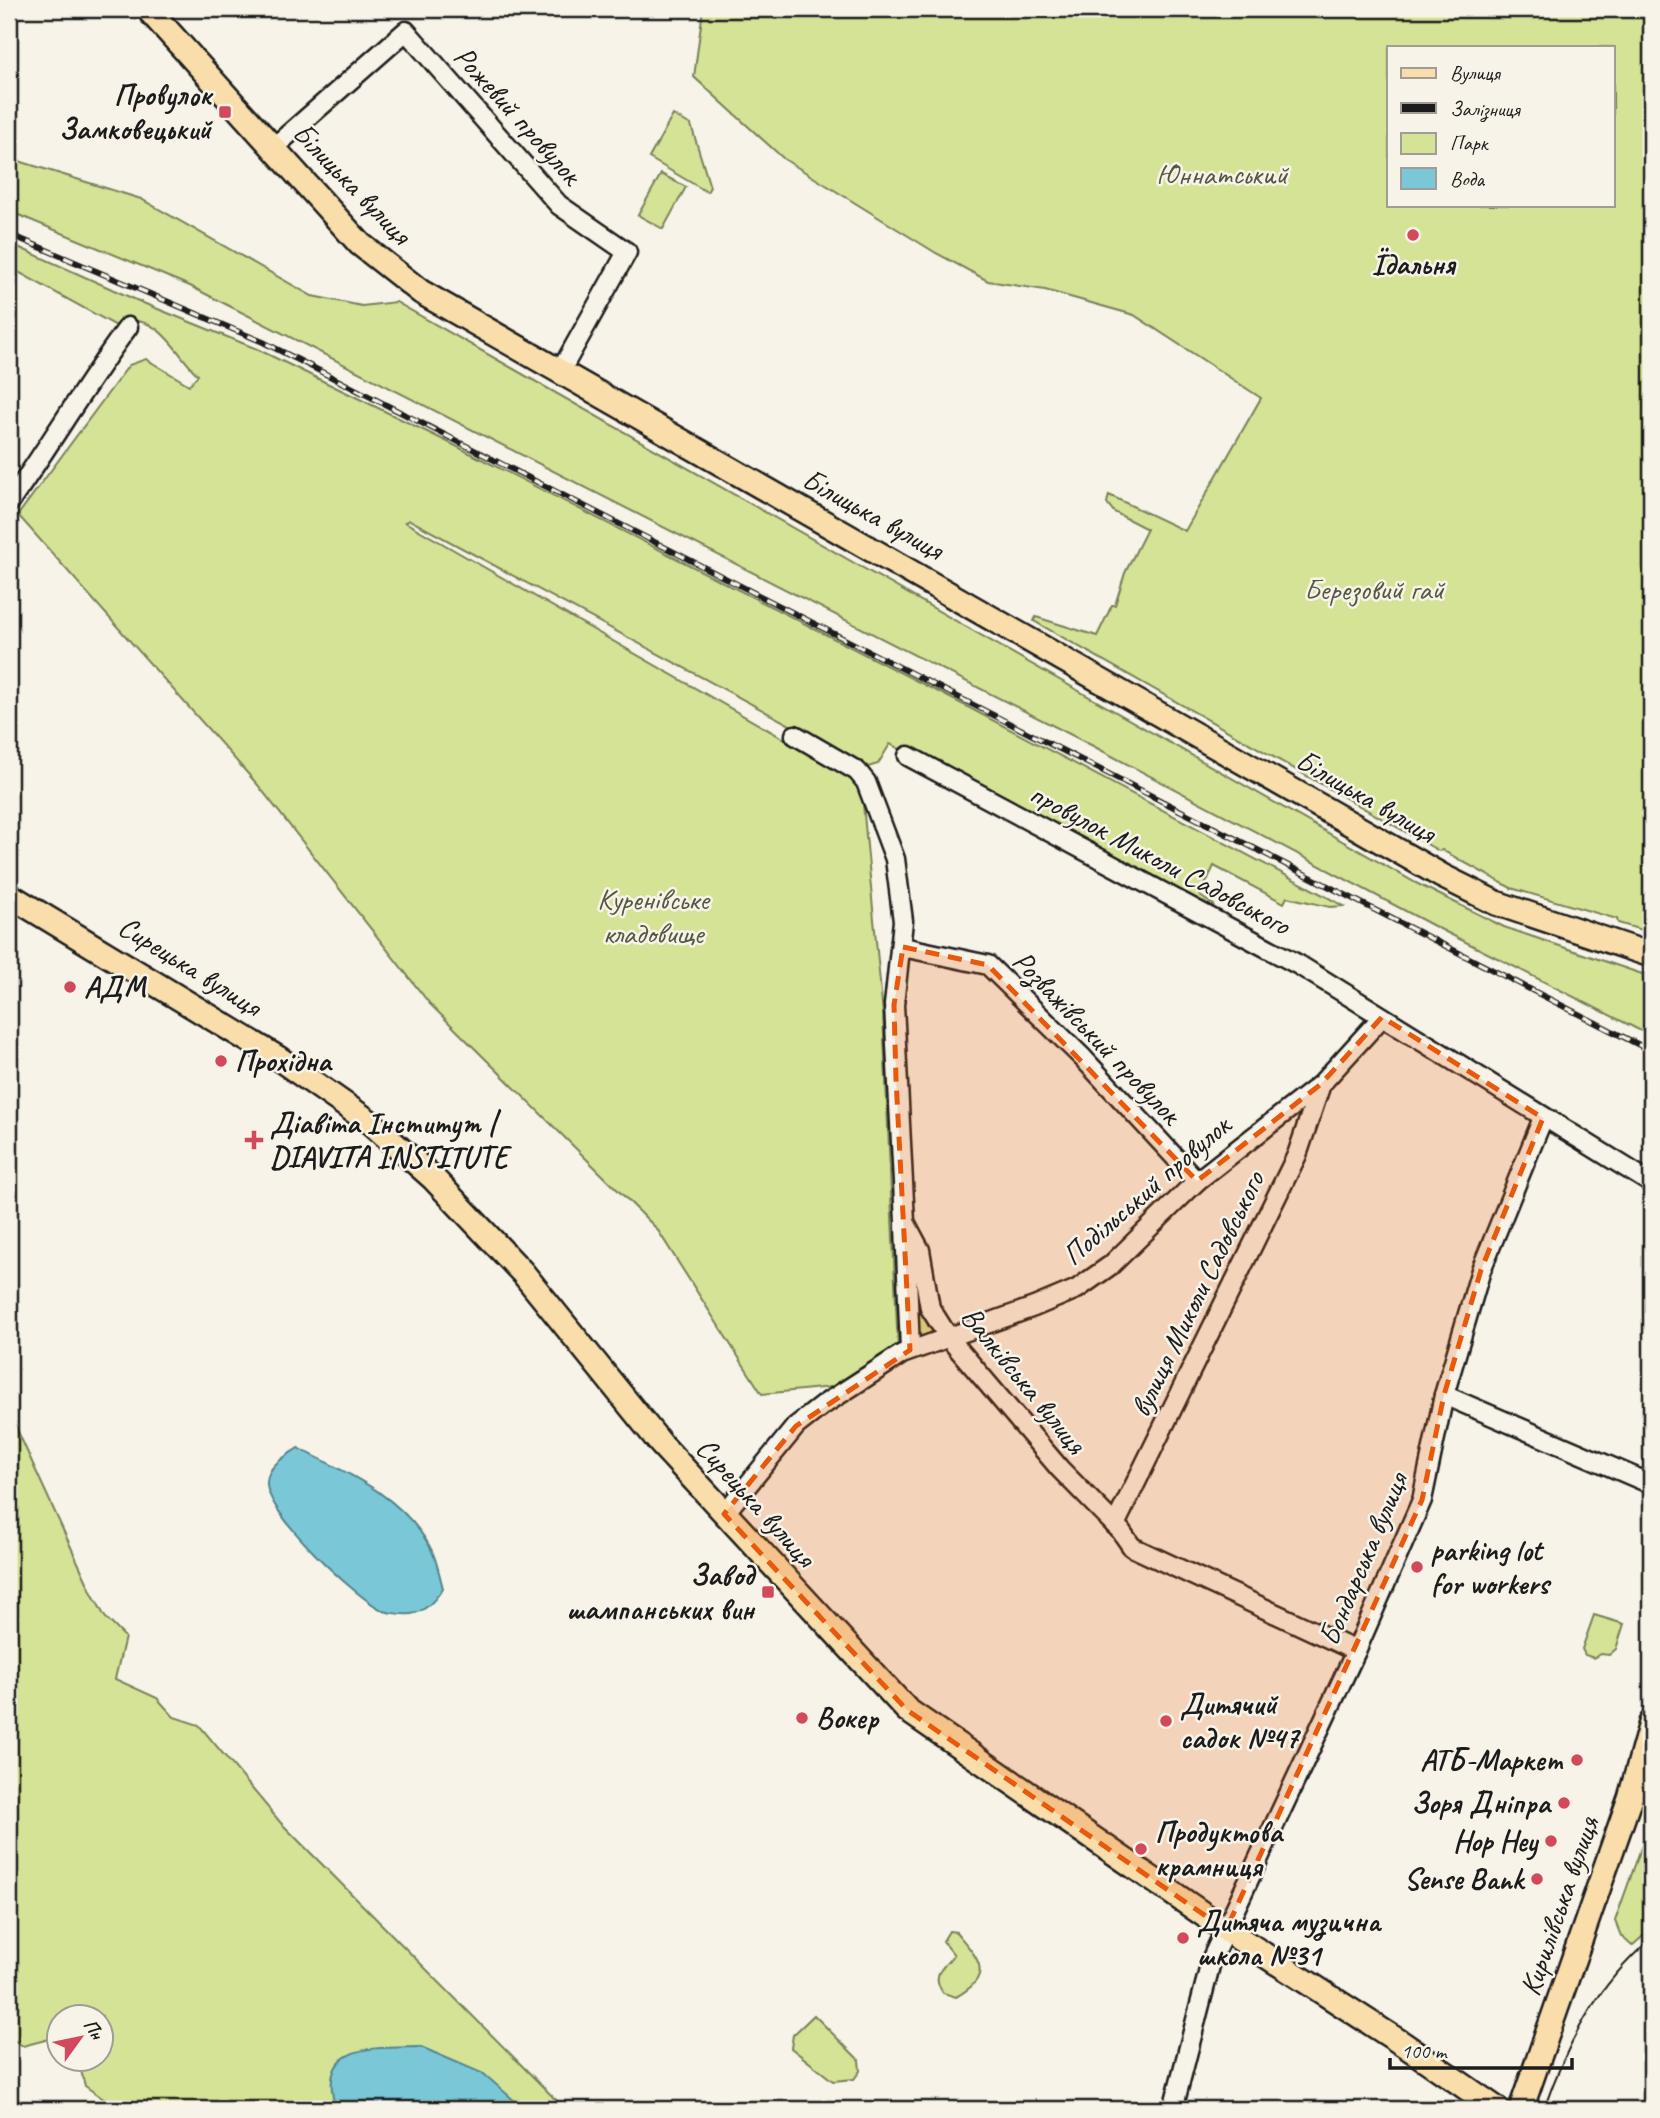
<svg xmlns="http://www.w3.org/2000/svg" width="1660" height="2118" viewBox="0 0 1660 2118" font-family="Caveat,sans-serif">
<rect width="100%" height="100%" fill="#f7f3e8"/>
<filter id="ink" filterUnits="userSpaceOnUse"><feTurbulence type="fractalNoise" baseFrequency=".0143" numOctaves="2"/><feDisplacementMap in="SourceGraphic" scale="14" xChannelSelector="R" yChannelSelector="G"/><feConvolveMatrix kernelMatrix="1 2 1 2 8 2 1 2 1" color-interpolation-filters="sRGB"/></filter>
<g filter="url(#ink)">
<!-- green -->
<g fill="#d5e396" stroke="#788059" stroke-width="2" fill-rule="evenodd">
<path d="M703 9H1651V931L1648 932 1618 923 1617 919 1511 888 1442 850 1439 851 1034 621 1036 617 1097 636 1112 605H1115L1125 573 1147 529 1114 512 1107 503 1109 495 1185 531 1261 398 1134 315 1045 290 988 281 936 253 784 159 694 77ZM1389 47H1613V205H1389Z"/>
<path d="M673 115 691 125 710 187 707 192 649 158Z"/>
<path d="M9 158 141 199 312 296 362 306 396 302 1416 883 1504 927 1651 977V1036L1434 926 1093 746 190 286 9 211Z"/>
<path d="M661 174 686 187 663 229 638 215Z"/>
<path d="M9 243 143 303 257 349 454 445 964 705 1344 906 1330 907 1287 897 1284 903 1214 866 1200 896 1214 905 1212 908 890 744 878 764 868 767 410 520 405 522 861 783 883 1014 898 1350 832 1387 762 1394 657 1229 430 1004 257 784 18 515 129 365 146 359 189 385 198 375C174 352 160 313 121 322L118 327 9 267Z"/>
<path d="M913 1248 928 1326 939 1328 941 1334 918 1344Z"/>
<path d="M9 1412 92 1593 105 1617 125 1637 115 1679 157 1698 174 1717 199 1725 280 1822 565 2109H118L85 2086 78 2059 102 2058V2016H60L59 2045 49 2039 23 2046 9 2037Z"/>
<path d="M1594 1615 1624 1624 1616 1649 1609 1655 1601 1654 1594 1658 1585 1655 1582 1649Z"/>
<path d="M1651 1820V1929L1632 1946 1621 1936 1615 1921Z"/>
<path d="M949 1931 956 1932C978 1958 996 1975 956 1997L943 1993C931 1975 941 1969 954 1955L943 1941Z"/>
<path d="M814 2015 859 2060 860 2071 854 2079 833 2081 791 2048 793 2035Z"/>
</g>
<!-- water -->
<g fill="#7ac8d7" stroke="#54838c" stroke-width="2">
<path d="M298 1448C348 1473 402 1496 430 1547 437 1559 439 1575 443 1588 436 1599 425 1612 411 1614 404 1615 390 1613 384 1611 357 1599 264 1512 267 1482 268 1465 285 1457 298 1448Z"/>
<path d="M421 2047 484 2074 524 2109H336C315 2042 373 2048 421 2047Z"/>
</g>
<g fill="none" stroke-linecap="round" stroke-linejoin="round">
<defs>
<g id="minor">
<path d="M273 148 406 31 559 205 627 252 560 372"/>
<path d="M9 503C50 445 85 385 128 327"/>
<path d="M795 735 857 771 866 782 895 859 903 921 894 1005 905 1222 920 1250 930 1308 949 1338 1060 1469 1121 1531 1132 1547 1356 1651"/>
<path d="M908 756 1299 965 1651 1183"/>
<path d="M903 947 988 965 1083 1058 1197 1181"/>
<path d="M905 1226 910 1350"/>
<path d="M1444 1395 1651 1484"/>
<path d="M724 1514 796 1426 823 1405 902 1354 1034 1307 1077 1289 1111 1265 1197 1181 1321 1084 1382 1017"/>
<path d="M1115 1525 1297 1155 1321 1084"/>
<path d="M1173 2109 1212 1958 1356 1651 1422 1500 1444 1395 1481 1270 1543 1118"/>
</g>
<g id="major">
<path d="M148 9 360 244 421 292 1442 876 1496 903 1651 955"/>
<path d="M9 895 278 1058 371 1123 434 1179 523 1273 661 1444 907 1710 1226 1930 1403 2044 1497 2109"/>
<path d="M1521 2109 1630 1798 1651 1723"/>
</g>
</defs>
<!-- minor casing -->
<use href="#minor" stroke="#1c1c1c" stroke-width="23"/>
<!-- major casing -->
<use href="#major" stroke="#1c1c1c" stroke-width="28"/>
<!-- minor -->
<use href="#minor" stroke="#f7f3e8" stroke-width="18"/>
<!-- major -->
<use href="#major" stroke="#f9deab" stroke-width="23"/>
<!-- tram -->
<path stroke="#1c1c1c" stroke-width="2" d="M1544 2109C1567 2043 1597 1985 1651 1939"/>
<defs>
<path id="rail" d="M9 234 263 342 1651 1051"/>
</defs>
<!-- rail casing -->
<use href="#rail" stroke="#1c1c1c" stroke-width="6"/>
<!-- rail -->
<use href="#rail" stroke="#f7f3e8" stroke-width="3.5" stroke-dasharray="10" stroke-linecap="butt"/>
</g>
</g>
<!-- marked area -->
<path fill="#e8590c" fill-opacity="0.2" stroke="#e8590c" stroke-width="5" stroke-dasharray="14 9" stroke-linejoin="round" d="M903 947 988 965 1197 1181 1321 1084 1382 1017 1543 1118 1481 1270 1444 1395 1422 1500 1226 1930 907 1710 724 1514 796 1426 910 1350 896 1079 894 1005Z"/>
<!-- markers -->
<g fill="#d1495b" stroke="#f7f3e8" stroke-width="2.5">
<rect x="218" y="105" width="14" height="14" rx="3.5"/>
<circle cx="1413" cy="235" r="7"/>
<circle cx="70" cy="987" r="7"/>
<circle cx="221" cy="1061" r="7"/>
<path d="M250.5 1129.5h7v7h7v7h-7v7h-7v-7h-7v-7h7z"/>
<circle cx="1417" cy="1567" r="7"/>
<rect x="761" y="1585" width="14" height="14" rx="3.5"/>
<circle cx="802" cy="1718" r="7"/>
<circle cx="1166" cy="1721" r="7"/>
<circle cx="1577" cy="1760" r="7"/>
<circle cx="1564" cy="1803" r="7"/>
<circle cx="1551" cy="1841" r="7"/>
<circle cx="1141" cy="1849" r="7"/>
<circle cx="1537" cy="1879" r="7"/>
<circle cx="1183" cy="1938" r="7"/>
</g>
<g text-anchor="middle" stroke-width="5" stroke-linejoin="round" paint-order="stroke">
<!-- poi labels -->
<g font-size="30" font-weight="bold" fill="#1c1c1c" stroke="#f7f3e8" text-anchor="start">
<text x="211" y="105" text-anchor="end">Провулок<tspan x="211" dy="34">Замковецький</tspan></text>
<text x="1413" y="274" text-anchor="middle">Їдальня</text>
<text x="84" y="997">АДМ</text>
<text x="235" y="1071">Прохідна</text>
<text x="270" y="1133">Діавіта Інститут |<tspan x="270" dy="34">DIAVITA INSTITUTE</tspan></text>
<text x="1431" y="1560">parking lot<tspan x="1431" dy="34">for workers</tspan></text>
<text x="754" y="1585" text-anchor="end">Завод<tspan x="754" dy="34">шампанських вин</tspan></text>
<text x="1180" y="1714">Дитячий<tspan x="1180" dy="34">садок №47</tspan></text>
<text x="816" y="1728">Вокер</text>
<text x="1563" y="1770" text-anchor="end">АТБ-Маркет</text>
<text x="1550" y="1813" text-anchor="end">Зоря Дніпра</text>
<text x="1155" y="1842">Продуктова<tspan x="1155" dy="34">крамниця</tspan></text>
<text x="1537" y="1851" text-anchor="end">Hop Hey</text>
<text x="1523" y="1889" text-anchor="end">Sense Bank</text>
<text x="1197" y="1931">Дитяча музична<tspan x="1197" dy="34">школа №31</tspan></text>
</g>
<!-- street labels -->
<g font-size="30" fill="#1c1c1c" stroke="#f7f3e8">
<text transform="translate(518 115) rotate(48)" y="10">Рожевий провулок</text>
<text transform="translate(352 183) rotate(46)" y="10">Білицька вулиця</text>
<text transform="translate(873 514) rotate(29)" y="10">Білицька вулиця</text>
<text transform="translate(1366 796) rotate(30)" y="10">Білицька вулиця</text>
<text transform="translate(1160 859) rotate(28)" y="10">провулок Миколи Садовського</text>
<text transform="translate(190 966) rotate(32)" y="10">Сирецька вулиця</text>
<text transform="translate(1097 1037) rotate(46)" y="10">Розважівський провулок</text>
<text transform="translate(1146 1190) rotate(-41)" y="10">Подільський провулок</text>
<text transform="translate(1197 1294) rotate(-64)" y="10">вулиця Миколи Садовського</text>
<text transform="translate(1024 1380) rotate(51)" y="10">Валківська вулиця</text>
<text transform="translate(756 1502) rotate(48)" y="10">Сирецька вулиця</text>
<text transform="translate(1363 1559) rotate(-67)" y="10">Бондарська вулиця</text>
<text transform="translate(1559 1906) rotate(-71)" y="10">Кирилівська вулиця</text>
</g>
<!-- park labels -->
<g font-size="30" fill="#545841" stroke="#f7f3e8">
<text x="1222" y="184">Юннатський</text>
<text x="1374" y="599">Березовий гай</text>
<text x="653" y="909">Куренівське<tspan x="653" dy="34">кладовище</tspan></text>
</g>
</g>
<!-- margin -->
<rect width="1660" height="2118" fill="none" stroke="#f7f3e8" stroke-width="35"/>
<rect x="18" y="18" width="1625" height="2083" fill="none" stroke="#1c1c1c" stroke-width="2.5" filter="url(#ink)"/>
<!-- legend -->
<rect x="1387" y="46" width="228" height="161" fill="#f7f3e8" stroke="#9f9d96" stroke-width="2"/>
<rect x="1401" y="68" width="35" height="10" fill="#f9deab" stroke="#9f9d96" stroke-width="2"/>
<text x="1450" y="80" font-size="21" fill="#1c1c1c">Вулиця</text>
<rect x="1401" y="103" width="35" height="10" fill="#1c1c1c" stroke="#9f9d96" stroke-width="2"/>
<text x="1450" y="116" font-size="21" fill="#1c1c1c">Залізниця</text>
<rect x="1401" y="133" width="35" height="21" fill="#d5e396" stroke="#9f9d96" stroke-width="2"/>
<text x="1450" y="150" font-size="21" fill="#1c1c1c">Парк</text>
<rect x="1401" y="168" width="35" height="21" fill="#7ac8d7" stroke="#9f9d96" stroke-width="2"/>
<text x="1450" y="186" font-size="21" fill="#1c1c1c">Вода</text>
<!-- north arrow -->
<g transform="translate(80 2038) rotate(57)"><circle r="33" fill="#f7f3e8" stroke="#9f9d96" stroke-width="2"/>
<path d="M0-5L12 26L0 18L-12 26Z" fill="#d1495b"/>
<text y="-10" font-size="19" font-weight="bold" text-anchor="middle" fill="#1c1c1c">Пн</text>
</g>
<!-- scale -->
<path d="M1390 2058v10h182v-10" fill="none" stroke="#1c1c1c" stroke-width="3.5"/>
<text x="1401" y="2058" font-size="21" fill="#1c1c1c" stroke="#f7f3e8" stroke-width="5" paint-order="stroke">100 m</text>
</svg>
